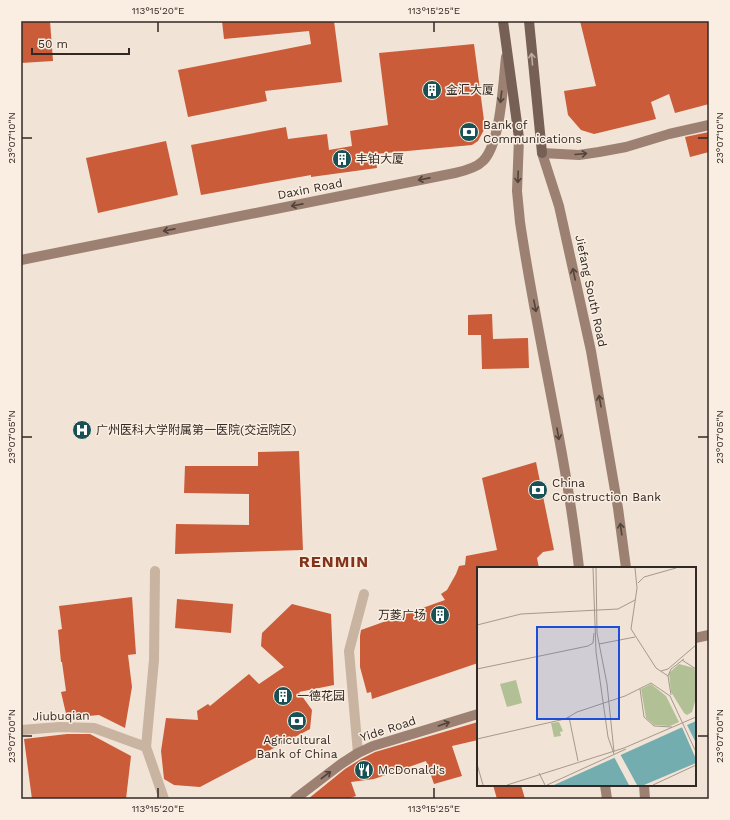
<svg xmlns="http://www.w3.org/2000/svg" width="730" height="820" viewBox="0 0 730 820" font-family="'Work Sans','Noto Sans SC',sans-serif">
<rect width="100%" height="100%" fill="#f1e3d5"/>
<!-- building -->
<g fill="#ca5c39">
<path d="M21 21H50L53 61 21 63Z"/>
<path d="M222 21H334L342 82 265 91 267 101 188 117 178 70 311 44 309 31 224 39Z"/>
<path d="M580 21H709V104L675 113 669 94 651 102 656 119 594 134 581 130 568 115 564 91 596 86Z"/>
<path d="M474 44 485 128 478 141 472 145 375 154 377 168 311 177V175L201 195 191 145 286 127 288 139 327 134 329 150 352 146 350 131 388 125 379 53Z"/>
<path d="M709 132V152L690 157 685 137Z"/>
<path d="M166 141 178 195 98 213 86 158Z"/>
<path d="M492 314 493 339 528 338 529 368 482 369 481 335H468V315Z"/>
<path d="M299 451 303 550 175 554 176 524 249 525V494L184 493 185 466H258V452Z"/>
<path d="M536 462 554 550 543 552 537 558 539 568H478V663L372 699 371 692 367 693 360 667V636L361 630 445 600 441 594 447 590 456 574 459 566 465 565 466 556 497 550 482 478Z"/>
<path d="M132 597 136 654 128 655 132 687 125 728 99 715 67 718 61 692 66 691 62 662H61L58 630 62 629 59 606Z"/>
<path d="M177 599 233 604 231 633 175 628Z"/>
<path d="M292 604 331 614 334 685 299 692 312 710 310 729 200 787 174 785 164 779 161 751 166 718 198 720 197 711 208 704 210 706 249 674 259 684 284 667 261 646 262 633Z"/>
<path d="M478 722V740L452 746 462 776 434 784 426 761 374 779 351 782 356 796 347 799H308L345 769 361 759 375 752Z"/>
<path d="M67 734H90L131 756 126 799H32L24 739Z"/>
<path d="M493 785H521L525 799H497Z"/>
</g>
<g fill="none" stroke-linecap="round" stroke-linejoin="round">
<!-- street -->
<g stroke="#c9b3a1" stroke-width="10">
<path d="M155 571 154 660 146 747 164 799"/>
<path d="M21 730 60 727 94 728 146 747"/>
<path d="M358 753 349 651 364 594"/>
</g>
<!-- secondary -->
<g stroke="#9c8172" stroke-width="10">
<path d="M519 138 517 191 520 222C537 338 566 452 579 568"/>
<path d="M21 260 455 173C464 171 476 168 483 161 501 143 503 83 506 57"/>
<path d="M626 568 618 508 591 351 559 206 542 153 579 155 599 152 626 147 669 134 709 125"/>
<path d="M695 638 709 635"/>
<path d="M605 785 607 799"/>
<path d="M644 785 645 799"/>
<path d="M295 799 341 764 358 753 373 746 478 714"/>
</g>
<!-- primary -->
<g stroke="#765f54" stroke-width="10">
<path d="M503 21 519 138"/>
<path d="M529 21 542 153"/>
</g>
</g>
<!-- one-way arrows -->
<defs><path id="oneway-shaft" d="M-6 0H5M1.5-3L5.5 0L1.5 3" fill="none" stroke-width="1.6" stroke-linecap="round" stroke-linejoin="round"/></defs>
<use stroke="#beaea2" href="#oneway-shaft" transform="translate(532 59) rotate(-95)"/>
<g stroke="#52433b">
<use href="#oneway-shaft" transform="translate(501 97) rotate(97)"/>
<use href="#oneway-shaft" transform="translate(581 154) rotate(-5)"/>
<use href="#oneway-shaft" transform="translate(518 177) rotate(92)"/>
<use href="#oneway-shaft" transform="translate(424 179) rotate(169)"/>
<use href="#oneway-shaft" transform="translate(297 205) rotate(169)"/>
<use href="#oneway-shaft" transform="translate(169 230) rotate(169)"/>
<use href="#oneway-shaft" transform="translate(574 274) rotate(-102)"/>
<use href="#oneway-shaft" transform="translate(535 306) rotate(79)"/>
<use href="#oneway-shaft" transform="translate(600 401) rotate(-100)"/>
<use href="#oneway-shaft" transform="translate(558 434) rotate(80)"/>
<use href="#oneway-shaft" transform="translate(621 529) rotate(-98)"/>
<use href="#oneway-shaft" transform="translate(444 724) rotate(-19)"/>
<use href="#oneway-shaft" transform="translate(326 775) rotate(-37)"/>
</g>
<!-- ticks -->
<path fill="none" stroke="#332924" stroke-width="1.5" d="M158 22V32M434 22V32M22 138H32M698 138H708M22 437H32M698 437H708M22 736H32M698 736H708M158 788V798M434 788V798"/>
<!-- icons -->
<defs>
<symbol id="building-disc" viewBox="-11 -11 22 22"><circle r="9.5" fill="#195155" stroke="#f9eee1"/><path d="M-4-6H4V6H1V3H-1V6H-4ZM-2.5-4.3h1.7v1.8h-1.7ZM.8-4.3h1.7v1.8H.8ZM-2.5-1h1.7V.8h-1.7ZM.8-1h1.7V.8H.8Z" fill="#fff"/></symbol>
<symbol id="bank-disc" viewBox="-11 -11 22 22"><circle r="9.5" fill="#195155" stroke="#f9eee1"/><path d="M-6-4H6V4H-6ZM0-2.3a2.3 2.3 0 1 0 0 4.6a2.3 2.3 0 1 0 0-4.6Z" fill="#fff"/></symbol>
<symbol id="hospital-disc" viewBox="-11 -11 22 22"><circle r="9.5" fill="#195155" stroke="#f9eee1"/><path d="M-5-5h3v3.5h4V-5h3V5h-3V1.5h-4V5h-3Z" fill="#fff"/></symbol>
<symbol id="restaurant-disc" viewBox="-11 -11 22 22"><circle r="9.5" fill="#195155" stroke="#f9eee1"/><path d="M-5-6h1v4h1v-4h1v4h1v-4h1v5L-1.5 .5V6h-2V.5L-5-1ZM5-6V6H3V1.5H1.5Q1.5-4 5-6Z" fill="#fff"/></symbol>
</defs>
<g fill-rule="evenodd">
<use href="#building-disc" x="421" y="79" width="22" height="22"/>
<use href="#bank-disc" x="458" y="121" width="22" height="22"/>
<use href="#building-disc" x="331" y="148" width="22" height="22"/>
<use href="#hospital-disc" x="71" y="419" width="22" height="22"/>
<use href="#bank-disc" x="527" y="479" width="22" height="22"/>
<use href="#building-disc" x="429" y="604" width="22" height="22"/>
<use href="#building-disc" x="272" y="685" width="22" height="22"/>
<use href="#bank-disc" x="286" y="710" width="22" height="22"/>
<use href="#restaurant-disc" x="353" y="759" width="22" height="22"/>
</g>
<g text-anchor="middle" stroke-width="3" stroke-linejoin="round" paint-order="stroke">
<!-- poi labels -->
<g font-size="12" fill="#332924" stroke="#f9eee1" text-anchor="start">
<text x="446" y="94">金汇大厦</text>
<text x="483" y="129">Bank of<tspan x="483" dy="14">Communications</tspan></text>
<text x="356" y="163">丰铂大厦</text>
<text x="96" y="434">广州医科大学附属第一医院(交运院区)</text>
<text x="552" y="487">China<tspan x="552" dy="14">Construction Bank</tspan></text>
<text x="426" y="619" text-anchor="end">万菱广场</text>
<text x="297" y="700">一德花园</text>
<text x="297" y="744" text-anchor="middle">Agricultural<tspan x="297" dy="14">Bank of China</tspan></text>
<text x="378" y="774">McDonald's</text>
</g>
<!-- street labels -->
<g font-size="12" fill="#332924" stroke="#f9eee1">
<text transform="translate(310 189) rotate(-11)" y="4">Daxin Road</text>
<text transform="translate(591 291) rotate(78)" y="4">Jiefang South Road</text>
<text transform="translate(61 716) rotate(-1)" y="4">Jiubuqian</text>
<text transform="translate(388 729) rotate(-18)" y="4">Yide Road</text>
</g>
<!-- district labels -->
<g font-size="16" font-weight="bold" letter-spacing="1" fill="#84331b" stroke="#f9eee1">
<text x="334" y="567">RENMIN</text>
</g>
</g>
<!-- overview -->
<g transform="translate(477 567)">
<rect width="219" height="219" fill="#f1e3d5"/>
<path d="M202 97 217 101 219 106V131L215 145 210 148 207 146 194 125 192 106ZM39 113 45 136 30 140 23 117ZM174 117 189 129 202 155 193 159 177 158 169 151 164 122ZM82 155 86 164 83 165 84 169 77 170 74 156Z" fill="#b2c095"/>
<path d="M219 154V196L167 218H77Z" fill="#73adaf"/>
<path d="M209 156 219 176V192L204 158ZM142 185 160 218H152L136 188Z" fill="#f1e3d5"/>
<path fill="none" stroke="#a5998e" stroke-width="1" d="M116 1 119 85 131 170 137 187M119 1 120 66 130 117 137 185M158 1 160 21 154 62 179 101 191 109 194 128M161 16 167 10 199 1M0 58 44 47 141 42 158 33M122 77 158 70M205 93 219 102M0 102 111 79 116 76 117 66M184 104 191 102 219 78M191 109 194 102 207 92M163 122 167 150 177 159 195 160M92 150 101 194M0 172 88 152 100 145 148 129 174 116 193 129 219 185M0 197 6 218M62 206 68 218M30 218 147 181 219 150M70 218 149 182M176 218 219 198"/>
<path fill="#1d4ed8" fill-opacity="0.15" stroke="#1d4ed8" stroke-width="2" d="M60 60H142V152H60Z"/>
<rect width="219" height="219" fill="none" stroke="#332924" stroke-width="2"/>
</g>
<!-- border -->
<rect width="730" height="820" fill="none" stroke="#f9eee1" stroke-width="44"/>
<!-- scale -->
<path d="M32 48v6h97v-6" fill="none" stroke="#332924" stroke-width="2"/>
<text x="38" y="48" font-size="12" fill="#332924" stroke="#f9eee1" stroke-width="3" paint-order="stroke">50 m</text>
<rect x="22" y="22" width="686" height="776" fill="none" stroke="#332924" stroke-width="1.5"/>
<g font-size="10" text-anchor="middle" fill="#332924">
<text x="158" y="14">113°15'20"E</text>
<text x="434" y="14">113°15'25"E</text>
<text transform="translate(11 138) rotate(-90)" y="4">23°07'10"N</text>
<text transform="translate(719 138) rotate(-90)" y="4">23°07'10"N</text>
<text transform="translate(11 437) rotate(-90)" y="4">23°07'05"N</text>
<text transform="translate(719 437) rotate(-90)" y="4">23°07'05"N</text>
<text transform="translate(11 736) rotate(-90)" y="4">23°07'00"N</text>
<text transform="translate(719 736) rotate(-90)" y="4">23°07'00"N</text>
<text x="158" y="812">113°15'20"E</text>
<text x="434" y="812">113°15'25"E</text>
</g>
</svg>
